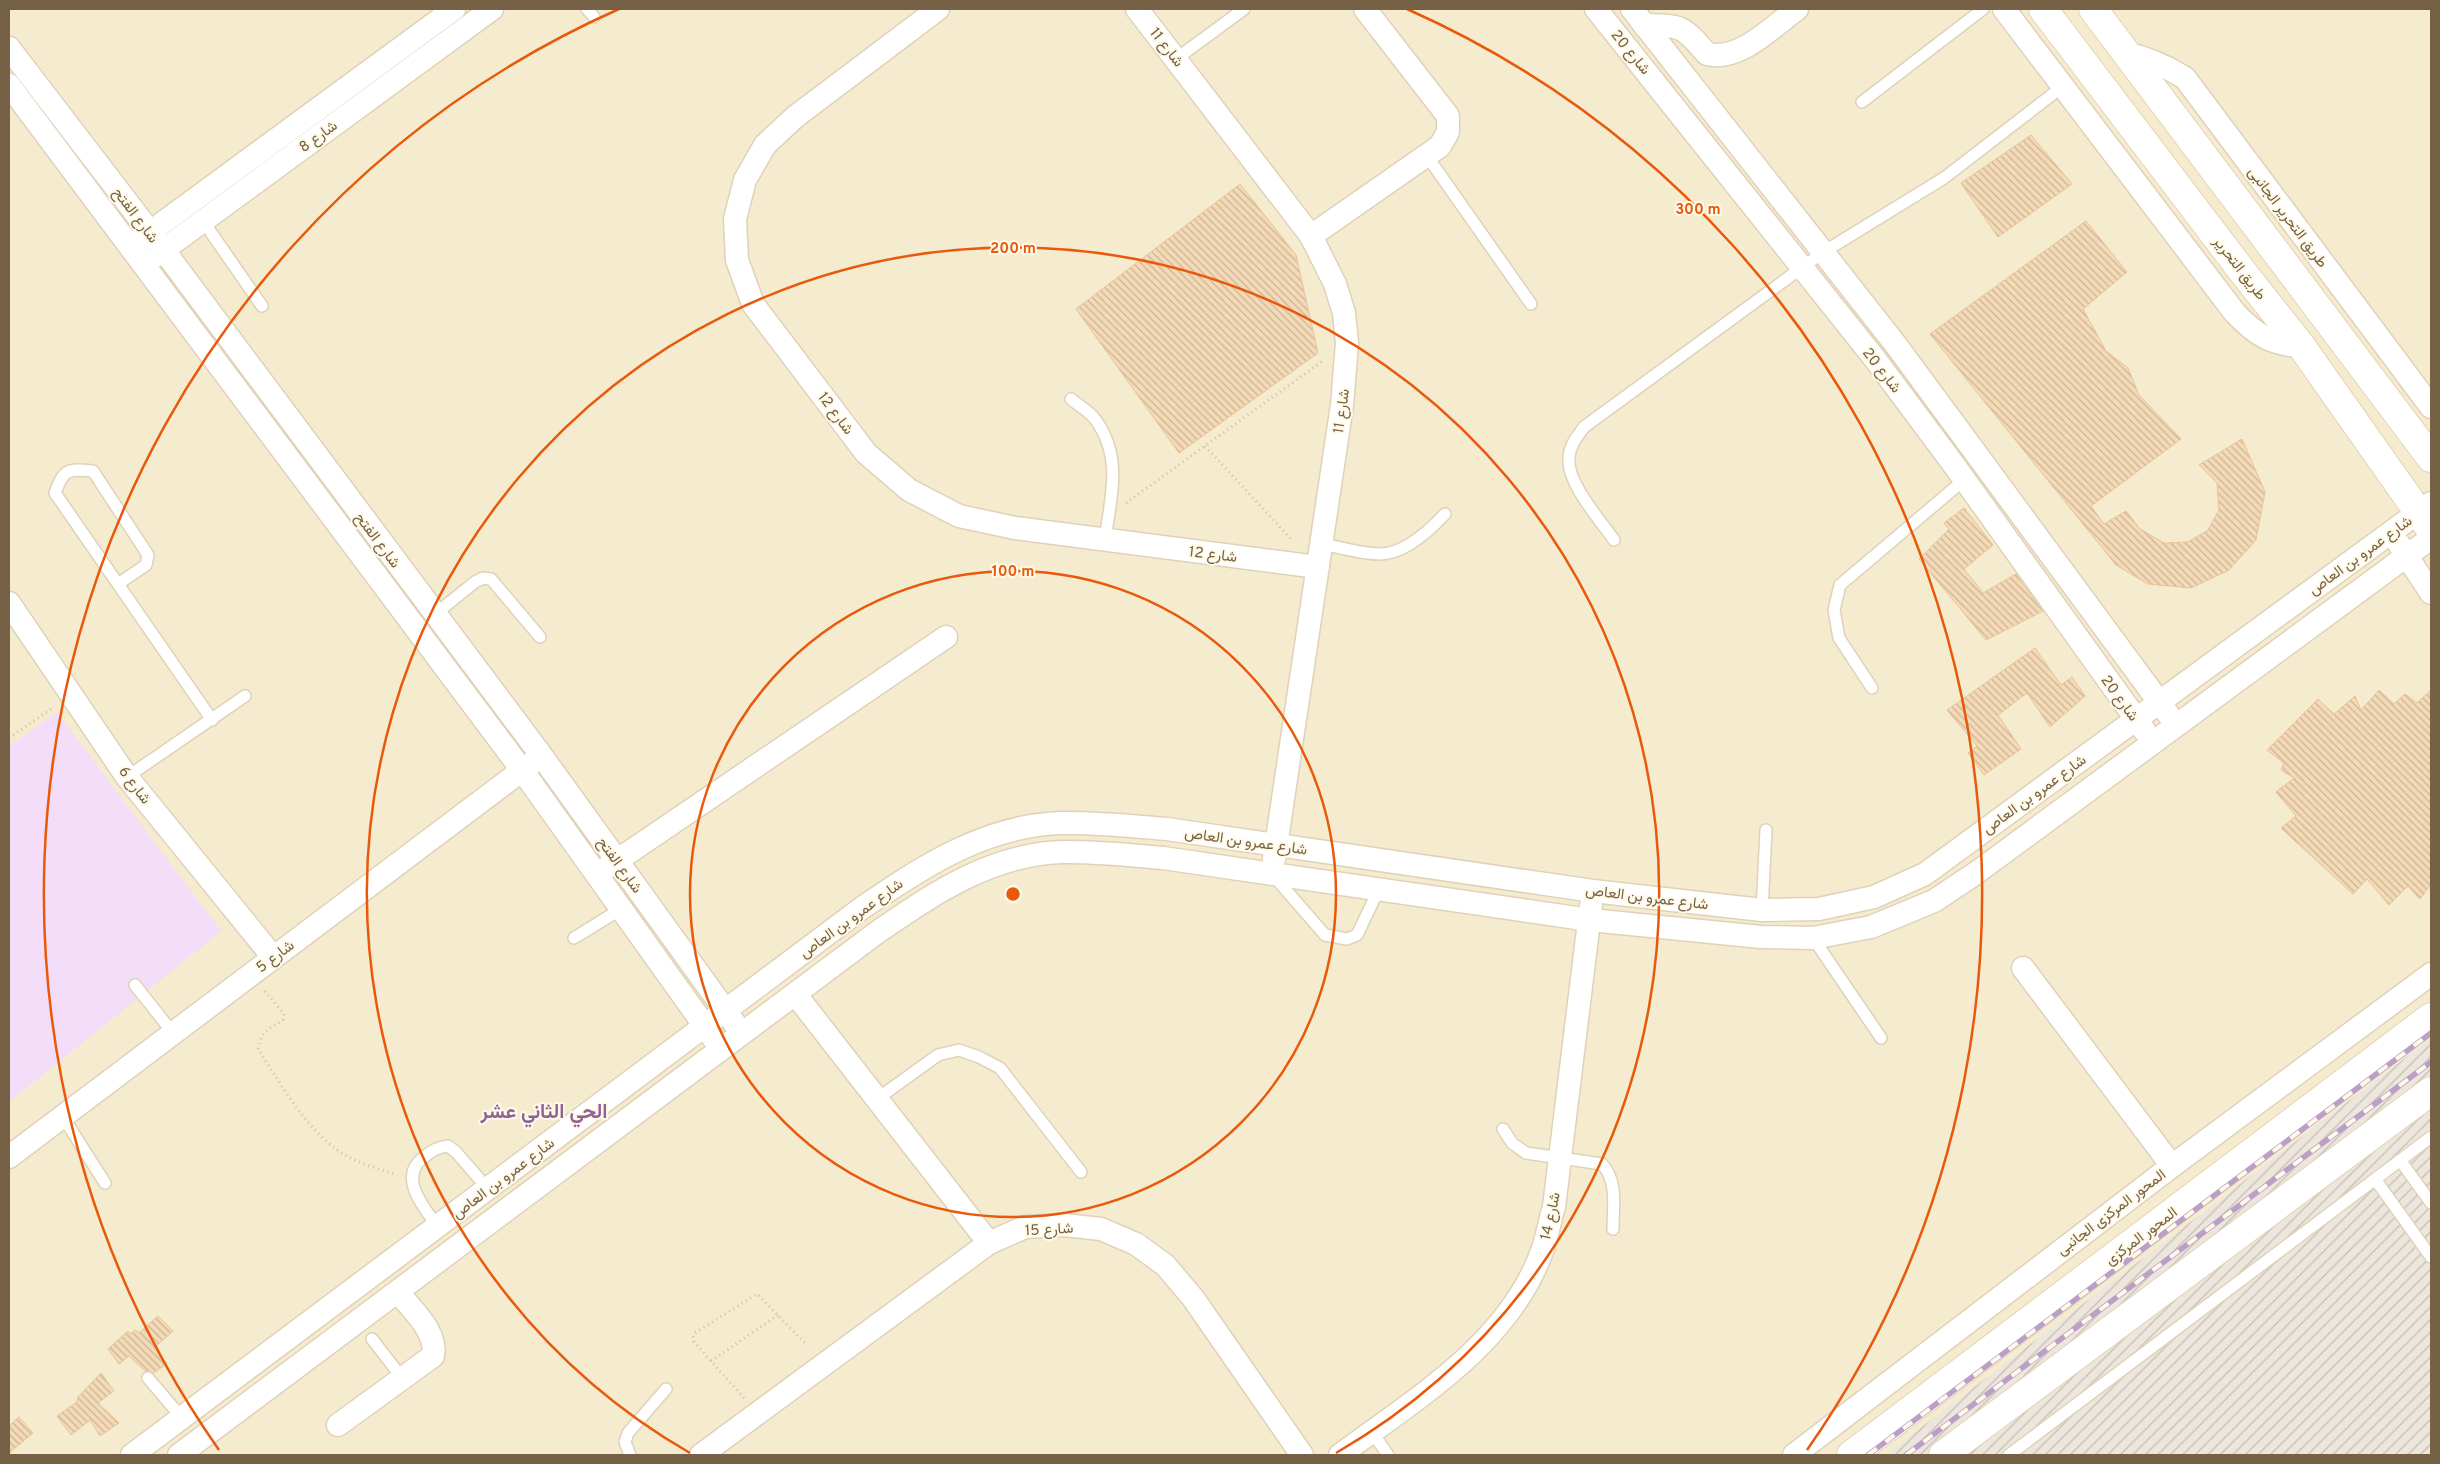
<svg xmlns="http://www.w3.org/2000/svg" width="2440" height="1464" viewBox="0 0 2440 1464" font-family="Overpass,Vazirmatn,sans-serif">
<defs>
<pattern id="industrial-furrows" width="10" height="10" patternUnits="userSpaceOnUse" patternTransform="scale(1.25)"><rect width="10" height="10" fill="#ece6dc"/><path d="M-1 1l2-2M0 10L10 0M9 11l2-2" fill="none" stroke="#c4beb4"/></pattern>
<pattern id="building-back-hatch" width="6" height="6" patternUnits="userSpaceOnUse" patternTransform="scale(1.25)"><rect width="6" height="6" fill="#f4dab7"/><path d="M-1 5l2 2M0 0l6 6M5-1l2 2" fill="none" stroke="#cab497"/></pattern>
</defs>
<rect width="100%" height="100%" fill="#fdf7e0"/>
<!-- residential -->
<path fill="#f5ebce" d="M9 9H2431V1038L1885 1455H9Z"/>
<!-- industrial -->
<path fill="url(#industrial-furrows)" d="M2431 1038V1455H1885Z"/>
<!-- education -->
<path fill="#f4ddf9" d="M57 712 221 931 9 1102V746Z"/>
<!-- building -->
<g fill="url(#building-back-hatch)" stroke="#e8c496">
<path d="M2031 135 2072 184 1998 237 1961 183Z"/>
<path d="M1240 184 1296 255 1318 353 1179 453 1076 309Z"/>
<path d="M2086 221 2127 272 2083 309 2106 351 2128 368 2139 395 2181 439 2091 506 2104 524 2126 511 2140 529 2164 543 2188 542 2208 530 2219 510 2217 483 2199 465 2242 439 2265 492 2256 540 2229 570 2191 588 2148 584 2116 565 1930 334Z"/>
<path d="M1964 508 1993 545 1964 569 1983 593 2016 574 2043 611 1986 640 1919 559 1949 529 1944 523Z"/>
<path d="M2035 648 2061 685 2072 677 2085 696 2050 727 2027 693 1998 715 2021 749 1984 775 1968 753 1977 746 1947 710Z"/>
<path d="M2379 690 2394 704 2405 694 2417 703 2431 690V884L2420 899 2408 886 2389 905 2367 879 2353 894 2281 828 2296 816 2276 792 2294 778 2281 770 2284 763 2267 750 2318 699 2334 714 2355 696 2361 710Z"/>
<path d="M158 1316 173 1331 154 1348 167 1364 153 1373 145 1371 129 1356 119 1364 108 1349 128 1331 130 1334 135 1330 139 1333Z"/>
<path d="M101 1373 114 1391 98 1403 119 1423 100 1436 90 1420 71 1435 57 1416 77 1402 78 1397Z"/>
<path d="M19 1417 33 1433 9 1453V1426Z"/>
</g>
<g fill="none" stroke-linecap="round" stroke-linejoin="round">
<defs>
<g id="lane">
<path d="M587 9 594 17"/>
<path d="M1176 59 1244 9"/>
<path d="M1862 102 1983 9"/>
<path d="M1427 156 1531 304"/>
<path d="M203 221 262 306"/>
<path d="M1071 399C1078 405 1089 411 1095 419 1123 457 1111 497 1105 539"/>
<path d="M1614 540C1600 520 1567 483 1569 459 1569 446 1577 437 1584 427L1822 253 1944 178 2062 87"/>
<path d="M1321 544C1340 547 1361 554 1380 554 1404 554 1430 530 1445 514"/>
<path d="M118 584 146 565 148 555 93 471C68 469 64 468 55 493L212 720"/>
<path d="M434 615 475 582 483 578 491 579 540 637"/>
<path d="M1872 688 1839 638 1834 610 1840 585 1964 480"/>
<path d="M127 777 245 696"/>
<path d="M1273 875 1325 935 1347 939 1357 935 1379 889"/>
<path d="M1762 910 1766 830"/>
<path d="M574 938 621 909"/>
<path d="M1813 938 1881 1038"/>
<path d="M135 985 173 1033"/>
<path d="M877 1099 938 1055 959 1050 979 1057 1000 1068 1081 1172"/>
<path d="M63 1117 105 1183"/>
<path d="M1503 1129 1512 1143 1526 1153 1602 1164C1618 1181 1613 1207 1613 1229"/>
<path d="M2400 1160 2431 1203"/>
<path d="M2375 1179 2431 1257"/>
<path d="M438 1227C424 1208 397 1177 424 1157 432 1151 437 1147 448 1146L456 1152 488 1189"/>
<path d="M372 1339 403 1379"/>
<path d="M148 1378 182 1418"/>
<path d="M1372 1432 1388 1455"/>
<path d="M630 1455 625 1442 628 1433 666 1389"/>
<path d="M2009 1455 2431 1137"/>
</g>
<g id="street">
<path d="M938 9 795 117 765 145 745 180 735 219 737 260 753 304 866 453 909 490 959 516 1015 528 1318 567"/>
<path d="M1137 9 1311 236 1335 284 1344 313 1347 343 1342 405 1274 859"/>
<path d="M1596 9 1875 359 1954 465 2144 730"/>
<path d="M1632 9 1896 345 2168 714"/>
<path d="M2004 9 2235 313C2258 337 2270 343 2302 347"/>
<path d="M1644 25C1682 26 1682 25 1707 54 1740 62 1773 26 1797 9"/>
<path d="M9 48 150 232 541 755 735 1024"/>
<path d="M2125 53C2148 58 2166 66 2185 78L2431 407"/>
<path d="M9 85 522 770 714 1039"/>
<path d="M1311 236 1440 146 1448 132V116L1365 9"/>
<path d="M138 241 454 9"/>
<path d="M151 259 492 9"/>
<path d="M2399 544 2431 593"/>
<path d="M9 603 127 777 273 957"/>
<path d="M606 868 946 637"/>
<path d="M2023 968 2172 1166"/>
<path d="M796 995 989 1243"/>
<path d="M9 1157 533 762"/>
<path d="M338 1425 433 1356C438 1332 412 1310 398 1292"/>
<path d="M132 1455 862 908C922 867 984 826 1060 823 1095 822 1131 826 1167 829L1593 891 1762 910 1819 909 1874 897 1925 874 2431 503"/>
<path d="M179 1455 879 931C935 893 990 855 1061 852 1095 851 1129 855 1163 858L1590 920 1761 937 1813 938 1871 927 1934 901 1976 873 2431 538"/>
<path d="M701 1455 989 1243 1025 1227 1064 1225 1101 1229 1136 1244 1165 1265 1193 1298 1302 1455"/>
<path d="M1340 1455C1415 1399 1506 1346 1541 1254 1547 1239 1549 1222 1554 1207L1591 905"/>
<path d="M1794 1455 2172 1166 2431 974"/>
</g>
<g id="secondary">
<path d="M2043 9 2242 271 2302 347 2431 530"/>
<path d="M2093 9 2431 458"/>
<path d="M1851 1455 2431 1017"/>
<path d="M1943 1455 2431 1091"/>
</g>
</defs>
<!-- lane casing -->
<use href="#lane" stroke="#e0d2b9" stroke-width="14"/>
<!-- street casing -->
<use href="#street" stroke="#e0d2b9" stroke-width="25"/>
<!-- secondary casing -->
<use href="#secondary" stroke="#e4d4b7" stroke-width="30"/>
<!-- path -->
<g stroke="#d9be9a" stroke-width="3" stroke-dasharray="1 4" stroke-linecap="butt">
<path d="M1205 446 1293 541"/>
<path d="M1126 503 1324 360"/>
<path d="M9 738 54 707"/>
<path d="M265 991 284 1014 283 1020C269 1029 261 1031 258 1049 281 1084 302 1123 336 1149 353 1162 376 1168 397 1175"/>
<path d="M711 1361 778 1315"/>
<path d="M744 1398 694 1342 693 1336 695 1333 757 1294 805 1343"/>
</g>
<!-- lane -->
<use href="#lane" stroke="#fff" stroke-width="11"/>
<!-- street -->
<use href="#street" stroke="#fff" stroke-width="22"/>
<!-- secondary -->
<use href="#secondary" stroke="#fff" stroke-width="28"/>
<defs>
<g id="rail">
<path d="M1868 1455 2431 1033"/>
<path d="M1906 1455 2431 1062"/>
</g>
</defs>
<!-- rail casing -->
<use href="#rail" stroke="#bc9fc7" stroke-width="5.5"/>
<!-- rail -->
<use href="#rail" stroke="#fffae8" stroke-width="4" stroke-dasharray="11" stroke-linecap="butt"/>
</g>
<!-- distance rings -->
<g fill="none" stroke="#e8590c" stroke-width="2.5">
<circle cx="1013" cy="894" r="323"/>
<path d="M690 1453A646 646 0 1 1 1336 1453"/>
<path d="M219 1450A969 969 0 0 1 619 9M1407 9A969 969 0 0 1 1807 1450"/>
</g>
<g text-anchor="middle" stroke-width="4" stroke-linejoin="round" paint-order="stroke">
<!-- street labels -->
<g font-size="15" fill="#766046" stroke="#fffae8">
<text transform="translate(1167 47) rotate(52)" y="5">شارع 11</text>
<text transform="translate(1631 52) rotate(51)" y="5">شارع 20</text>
<text transform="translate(318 136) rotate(-36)" y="5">شارع 8</text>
<text transform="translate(136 215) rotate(53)" y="5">شارع الفتح</text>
<text transform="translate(2288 217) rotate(53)" y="5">طريق التحرير الجانبى</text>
<text transform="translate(2240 268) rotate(52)" y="5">طريق التحرير</text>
<text transform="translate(1882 370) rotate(52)" y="5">شارع 20</text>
<text transform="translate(1341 411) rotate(-82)" y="5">شارع 11</text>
<text transform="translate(836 413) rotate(53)" y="5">شارع 12</text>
<text transform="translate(378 540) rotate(53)" y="5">شارع الفتح</text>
<text transform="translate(1213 554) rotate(7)" y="5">شارع 12</text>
<text transform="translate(2360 555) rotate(-36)" y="5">شارع عمرو بن العاص</text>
<text transform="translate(2120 698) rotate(54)" y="5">شارع 20</text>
<text transform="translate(135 785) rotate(53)" y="5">شارع 6</text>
<text transform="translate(2034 794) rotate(-36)" y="5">شارع عمرو بن العاص</text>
<text transform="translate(1246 841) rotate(8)" y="5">شارع عمرو بن العاص</text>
<text transform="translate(620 865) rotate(54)" y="5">شارع الفتح</text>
<text transform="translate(1647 897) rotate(7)" y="5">شارع عمرو بن العاص</text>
<text transform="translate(851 918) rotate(-36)" y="5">شارع عمرو بن العاص</text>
<text transform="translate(275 956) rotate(-37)" y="5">شارع 5</text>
<text transform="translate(503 1178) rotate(-37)" y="5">شارع عمرو بن العاص</text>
<text transform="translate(2111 1212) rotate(-37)" y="5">المحور المركزى الجانبى</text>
<text transform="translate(1550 1216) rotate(-78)" y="5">شارع 14</text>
<text transform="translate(1049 1229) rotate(-3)" y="5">شارع 15</text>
<text transform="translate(2141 1236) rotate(-37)" y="5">المحور المركزى</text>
</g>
<!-- district labels -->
<g font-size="20" font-weight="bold" fill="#91619a" stroke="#fffae8">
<text x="544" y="1118">الحي الثاني عشر</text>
</g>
</g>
<circle cx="1013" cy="894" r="8" fill="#e8590c" stroke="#fffae8" stroke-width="2.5"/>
<g font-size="15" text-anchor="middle" font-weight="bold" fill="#e8590c" stroke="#fffae8" stroke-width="4" stroke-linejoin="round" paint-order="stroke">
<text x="1698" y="214">300 m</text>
<text x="1013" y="253">200 m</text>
<text x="1013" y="576">100 m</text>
</g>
<!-- border -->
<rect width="2440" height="1464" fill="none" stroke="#766046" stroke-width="20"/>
</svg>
